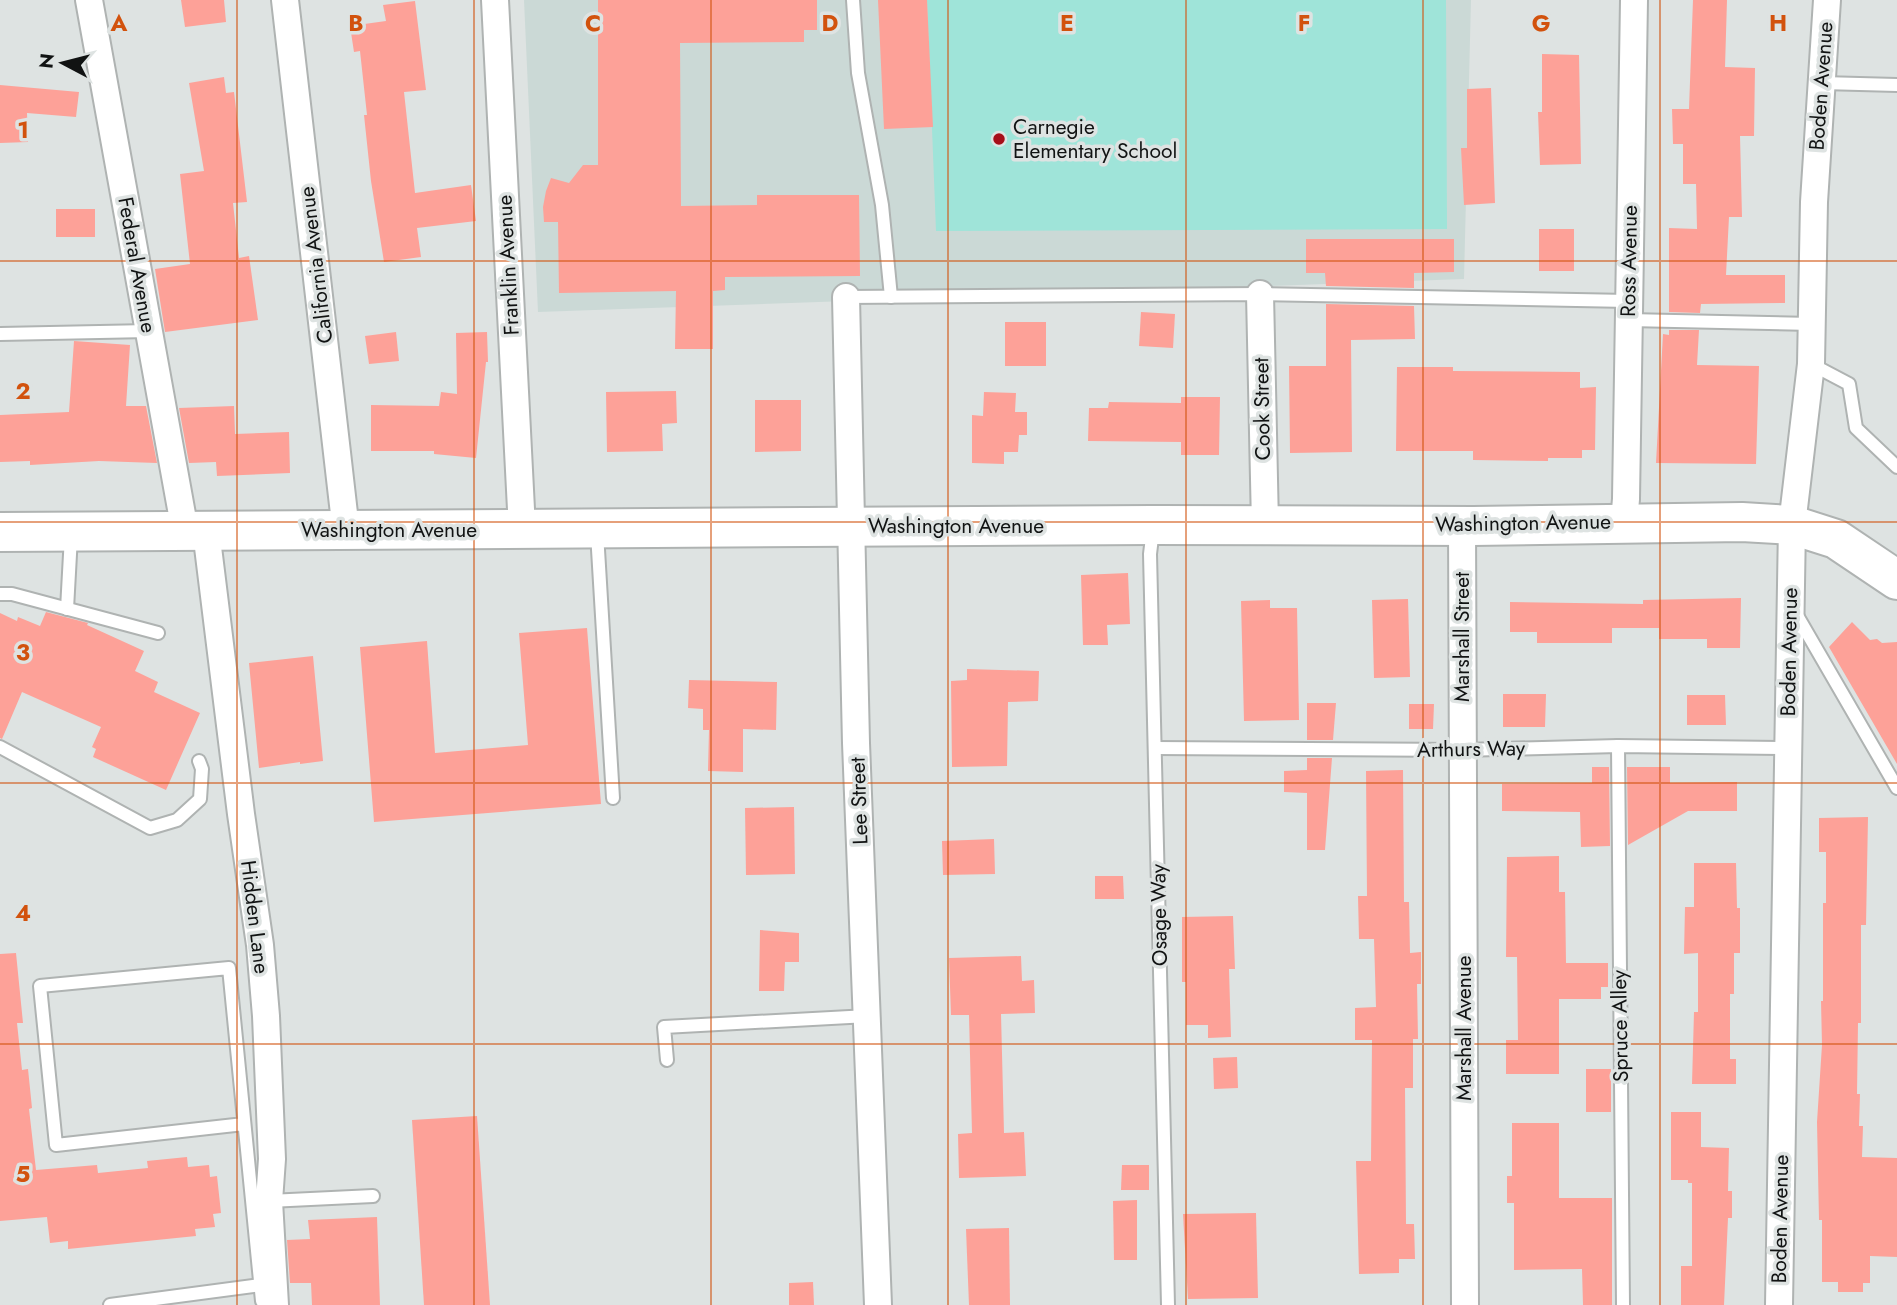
<svg xmlns="http://www.w3.org/2000/svg" width="1897" height="1305" viewBox="0 0 1897 1305" font-family="Jost,sans-serif">
<rect width="100%" height="100%" fill="#dee3e2"/>
<!-- built -->
<path fill="#cbd9d6" d="M524 0H1471L1464 279 538 312Z"/>
<!-- green -->
<path fill="#9fe4d9" d="M927 0H1446L1447 229 936 231Z"/>
<!-- building -->
<g fill="#fda198">
<path d="M181 0H224L226 22 185 27Z"/>
<path d="M598 0H817V30H804V42L680 43 681 206 757 205V195H859L860 276 725 277V290L713 291V349H675L676 291 559 293 558 222H544L543 207 546 191 551 178 569 183 583 165H598Z"/>
<path d="M878 0H927L933 127 884 129Z"/>
<path d="M1693 0H1727L1725 67 1755 68 1754 136H1740L1742 217H1729L1726 275H1785V303L1701 304 1700 313 1669 312V228L1697 229 1696 184H1683V144H1673L1672 109H1689Z"/>
<path d="M415 1 426 90 404 92 415 193 471 185 476 221 417 228 421 257 384 262 371 181 364 115H367L360 51 354 52 350 26 386 21 383 5Z"/>
<path d="M1542 54 1579 55 1581 164 1540 165 1538 112H1542Z"/>
<path d="M224 77 226 93 234 92 247 202 233 203 239 258 249 256 258 320 165 332 155 269 190 264 180 174 204 171 189 83Z"/>
<path d="M0 85 79 92 76 117 27 113 28 142 0 143Z"/>
<path d="M1491 88 1495 203 1464 205 1461 148H1467V89Z"/>
<rect x="56" y="209" width="39" height="28"/>
<rect x="1539" y="229" width="35" height="42"/>
<path d="M1306 239H1454V272L1414 273V288L1326 286 1325 273H1306Z"/>
<path d="M1326 304 1414 306 1415 339 1351 340 1352 452 1290 453 1289 366H1326Z"/>
<path d="M1141 312 1175 314 1173 348 1139 346Z"/>
<rect x="1005" y="322" width="41" height="44"/>
<path d="M1669 330H1699L1697 365 1759 366 1756 464 1656 463 1663 334 1669 335Z"/>
<path d="M396 332 399 361 369 364 365 336Z"/>
<path d="M487 332 488 362H486L476 458 434 454V451H371V405L439 406 441 392 457 394 456 333Z"/>
<path d="M74 341 130 345 126 406H146L157 463 99 461 30 465V461L0 462V415L69 412Z"/>
<path d="M1397 367H1453V371L1580 372V388L1596 387 1595 450H1582V458H1548V461L1473 460V451H1396Z"/>
<path d="M676 391 677 423 662 424 663 451 607 452 606 392Z"/>
<path d="M984 392 1016 393 1015 412H1027V435H1019L1018 452H1004V464L972 463V415L983 416Z"/>
<path d="M1181 397H1220L1219 455H1181V442L1088 441 1089 408H1108L1109 402 1181 403Z"/>
<path d="M755 400H801V451L755 452Z"/>
<path d="M234 406 235 434 289 432 290 473 217 476 216 462 189 463 179 408Z"/>
<path d="M1128 573 1130 624 1107 625 1108 645H1083L1081 575Z"/>
<path d="M1741 598 1740 648H1707V639H1659V628H1612V643H1537V632H1510V602L1643 604V600Z"/>
<path d="M1408 599 1410 677 1374 678 1372 600Z"/>
<path d="M1270 600V608H1297L1299 720 1244 721 1241 601Z"/>
<path d="M46 612 88 623 87 625 144 651 135 671 158 682 154 692 200 713 166 790 93 757 96 749 92 747 101 727 22 692 2 739 0 738V613L17 621 18 617 40 626Z"/>
<path d="M1852 622 1870 640 1877 639 1882 643 1897 642V764L1829 647Z"/>
<path d="M587 628 601 804 374 822 360 647 427 641 435 753 528 745 519 633Z"/>
<path d="M313 656 323 761 300 764V762L259 768 249 663Z"/>
<path d="M967 669 1039 671 1038 701 1008 702 1007 766 952 767 951 681 967 680Z"/>
<path d="M689 680 777 682 776 730 743 729V772L708 771 709 730H703V709L688 708Z"/>
<path d="M1503 694H1546L1545 727H1503Z"/>
<path d="M1687 695H1725L1726 725H1687Z"/>
<path d="M1307 703H1336L1333 740H1307Z"/>
<path d="M1409 704H1434L1433 729H1409Z"/>
<path d="M1307 758H1332L1325 850H1307V793L1284 792V771L1307 770Z"/>
<path d="M1592 767H1609L1610 846 1581 847 1580 812 1502 811V784L1592 783Z"/>
<path d="M1627 767H1670V783L1737 782V811H1688L1628 845Z"/>
<path d="M1403 770 1404 902H1409L1410 953 1421 952V984H1417L1418 1039H1413V1088H1405L1406 1224H1414L1415 1259H1399V1273L1359 1274 1356 1161H1371L1372 1040H1355V1008L1376 1007 1374 939H1359L1358 896H1367L1366 771Z"/>
<path d="M794 807 795 874 746 875 745 808Z"/>
<path d="M1868 817 1866 925H1861V1023H1858L1857 1094H1860L1859 1126H1863L1862 1157 1897 1158V1257L1870 1256V1283H1863V1292H1838V1282H1822V1220H1819L1817 1122 1822 1045 1821 1001H1823V903H1826V852H1819V818Z"/>
<path d="M994 839 995 874 943 875 942 841Z"/>
<path d="M1559 856V892H1565L1566 963H1608V987H1601V999H1559V1074H1506V1040H1518L1517 957H1506L1507 857Z"/>
<path d="M1694 863H1736L1737 908H1740V953H1734V994H1730V1059H1736V1084H1692L1694 1012H1698V953L1684 954 1685 907H1694Z"/>
<path d="M1095 876H1123L1124 899H1095Z"/>
<path d="M1233 916 1235 969H1229L1231 1037 1208 1038V1025H1186V982H1182V917Z"/>
<path d="M760 930 799 933V962H785L784 991H759Z"/>
<path d="M16 953 23 1023H17L22 1070 28 1069 32 1108 29 1109 36 1170 97 1165 98 1173 148 1168 147 1161 187 1157 188 1167 209 1165 210 1177 217 1176 221 1213 213 1214 215 1227 195 1229 196 1236 68 1249V1241L50 1243 47 1217 0 1221V954Z"/>
<path d="M1021 956 1022 981 1034 980 1035 1013 1001 1014 1004 1133 1024 1132 1026 1176 959 1178 958 1134 972 1133 969 1015H951L949 958Z"/>
<path d="M1237 1057 1238 1088 1214 1089 1213 1058Z"/>
<rect x="1586" y="1069" width="25" height="43"/>
<path d="M1671 1112H1701V1147L1729 1148 1728 1191H1732V1218H1728L1724 1305H1681V1266H1692V1183H1688V1180H1671Z"/>
<path d="M477 1116 490 1305H424L412 1120Z"/>
<path d="M1512 1123H1559V1198H1612V1305H1583L1582 1269 1514 1270V1203H1507V1176H1512Z"/>
<path d="M1122 1165H1149V1190H1121Z"/>
<path d="M1137 1200V1260H1114L1113 1201Z"/>
<path d="M1256 1213 1258 1298 1188 1299 1183 1214Z"/>
<path d="M377 1217 380 1305H312L311 1283H290L287 1240 310 1239 308 1220Z"/>
<path d="M1009 1228 1010 1305H969L966 1229Z"/>
<path d="M813 1282 814 1305H789V1283Z"/>
</g>
<g fill="none" stroke-linecap="round" stroke-linejoin="round">
<defs>
<g id="lane">
<path d="M853 0 858 73 882 205 891 297"/>
<path d="M1822 83 1897 85"/>
<path d="M846 297 1260 294 1629 301"/>
<path d="M1628 320 1812 324"/>
<path d="M0 334 149 331"/>
<path d="M1811 364 1849 384 1856 428 1897 467"/>
<path d="M1153 529 1150 554 1168 1305"/>
<path d="M597 533 613 798"/>
<path d="M0 594H12L158 633"/>
<path d="M67 609 71 536"/>
<path d="M1795 612 1897 788"/>
<path d="M1618 746 1623 1305"/>
<path d="M0 747 150 828 177 820 200 799 202 769 199 761"/>
<path d="M1155 748 1462 750 1618 746 1788 748"/>
<path d="M667 1060 664 1027 868 1016"/>
<path d="M244 1124 56 1145 40 986 229 968 262 1301"/>
<path d="M269 1201 373 1196"/>
<path d="M110 1305 261 1285"/>
</g>
<g id="street">
<path d="M89 0 185 531"/>
<path d="M285 0 346 531"/>
<path d="M495 0 522 529"/>
<path d="M1260 294 1265 525"/>
<path d="M846 297 856 743 878 1305"/>
<path d="M1624 522 1626 499 1634 0"/>
<path d="M1462 524 1465 1305"/>
<path d="M206 531 241 814 260 945 266 1016 272 1159 269 1201 275 1305"/>
<path d="M1779 1305 1792 525 1811 364 1814 202 1827 0"/>
</g>
<path id="primary" d="M0 532 1153 525 1473 526 1742 522 1792 525 1836 539 1897 580"/>
</defs>
<!-- lane casing -->
<use href="#lane" stroke="#afb3b2" stroke-width="16"/>
<!-- street casing -->
<use href="#street" stroke="#afb3b2" stroke-width="30"/>
<!-- primary casing -->
<use href="#primary" stroke="#afb3b2" stroke-width="42"/>
<!-- lane -->
<use href="#lane" stroke="#fff" stroke-width="12"/>
<!-- street -->
<use href="#street" stroke="#fff" stroke-width="26"/>
<!-- primary -->
<use href="#primary" stroke="#fff" stroke-width="38"/>
</g>
<!-- grid -->
<path fill="none" stroke="#d2520d" stroke-width="2" stroke-opacity="0.55" d="M237 0V1305M474 0V1305M711 0V1305M948 0V1305M1186 0V1305M1423 0V1305M1660 0V1305M0 261H1897M0 522H1897M0 783H1897M0 1044H1897"/>
<!-- markers -->
<circle fill="#a60e1a" stroke="#dee3e2" stroke-width="2.5" cx="999" cy="139" r="7"/>
<g text-anchor="middle" stroke-width="7" stroke-linejoin="round" paint-order="stroke">
<!-- street labels -->
<g font-size="21" fill="#111313" stroke="#dee3e2">
<text transform="translate(1821 86) rotate(-86)" y="7">Boden Avenue</text>
<text transform="translate(1629 261) rotate(-89)" y="7">Ross Avenue</text>
<text transform="translate(137 265) rotate(80)" y="7">Federal Avenue</text>
<text transform="translate(316 265) rotate(-97)" y="7">California Avenue</text>
<text transform="translate(508 265) rotate(-93)" y="7">Franklin Avenue</text>
<text transform="translate(1262 409) rotate(-91)" y="7">Cook Street</text>
<text transform="translate(1523 523) rotate(-1)" y="7">Washington Avenue</text>
<text x="956" y="533">Washington Avenue</text>
<text x="389" y="537">Washington Avenue</text>
<text transform="translate(1462 637) rotate(-90)" y="7">Marshall Street</text>
<text transform="translate(1789 652) rotate(-89)" y="7">Boden Avenue</text>
<text transform="translate(1471 749) rotate(-1)" y="7">Arthurs Way</text>
<text transform="translate(859 801) rotate(-92)" y="7">Lee Street</text>
<text transform="translate(1159 915) rotate(-91)" y="7">Osage Way</text>
<text transform="translate(255 917) rotate(83)" y="7">Hidden Lane</text>
<text transform="translate(1620 1026) rotate(-91)" y="7">Spruce Alley</text>
<text transform="translate(1464 1028) rotate(-90)" y="7">Marshall Avenue</text>
<text transform="translate(1780 1219) rotate(-89)" y="7">Boden Avenue</text>
</g>
<!-- poi labels -->
<g font-size="21" fill="#111313" stroke="#dee3e2" text-anchor="start">
<text x="1013" y="134">Carnegie<tspan x="1013" dy="24">Elementary School</tspan></text>
</g>
</g>
<g font-size="23" text-anchor="middle" font-weight="bold" fill="#d2520d" stroke="#dee3e2" stroke-width="7" stroke-linejoin="round" paint-order="stroke">
<text x="119" y="31">A</text>
<text x="356" y="31">B</text>
<text x="593" y="31">C</text>
<text x="830" y="31">D</text>
<text x="1067" y="31">E</text>
<text x="1304" y="31">F</text>
<text x="1541" y="31">G</text>
<text x="1778" y="31">H</text>
<text x="23" y="138">1</text>
<text x="23" y="399">2</text>
<text x="23" y="660">3</text>
<text x="23" y="921">4</text>
<text x="23" y="1182">5</text>
</g>
<!-- north arrow -->
<g transform="translate(63 63) rotate(277)" stroke="#dee3e2" stroke-width="5" paint-order="stroke">
<path d="M0-5L12 26L0 18L-12 26Z" fill="#111313"/>
<text y="-10" font-size="19" font-weight="bold" text-anchor="middle" fill="#111313">N</text>
</g>
</svg>
